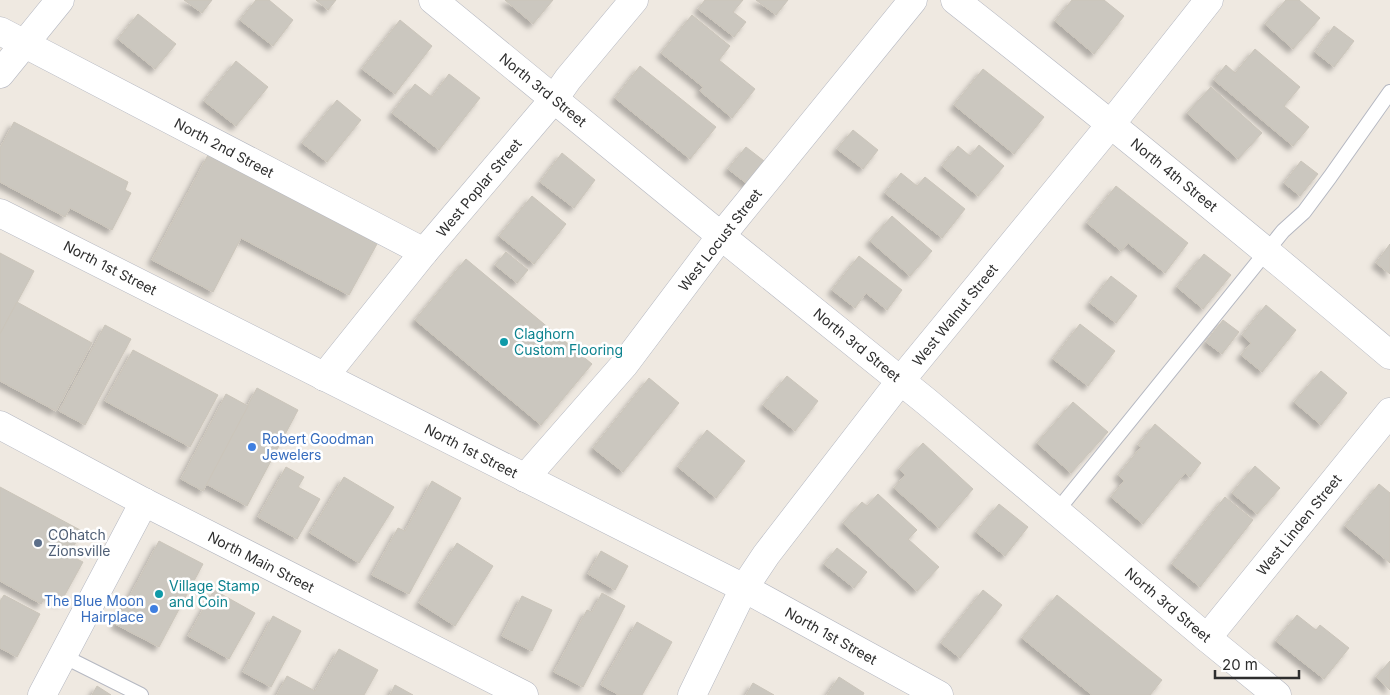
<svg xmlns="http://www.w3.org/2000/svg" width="1390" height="695" viewBox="0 0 1390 695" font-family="Inter,sans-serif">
<defs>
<filter id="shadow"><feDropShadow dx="-4.5" dy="4.5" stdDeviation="2.5" flood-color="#0004"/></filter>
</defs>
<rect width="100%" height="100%" fill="#efe9e1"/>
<!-- building -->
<g fill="#cbc7bf" stroke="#cbc5ba" filter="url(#shadow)">
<path d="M184 0H212L202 13Z"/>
<path d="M256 0H269L293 20 273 46 240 20Z"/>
<path d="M316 0H336L328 10Z"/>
<path d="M505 0H553L533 24Z"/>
<path d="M705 0H743L733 12 746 22 734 37 698 9Z"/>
<path d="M756 0H788L776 15Z"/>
<path d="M1072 0H1104L1124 16 1094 54 1055 21Z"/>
<path d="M1286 0H1299L1320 18 1293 49 1265 24Z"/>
<path d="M138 14 176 44 155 69 118 39Z"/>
<path d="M692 15 730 46 719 60 755 89 732 118 700 91 703 87 661 53Z"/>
<path d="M400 20 432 46 395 94 362 69Z"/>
<path d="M1334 26 1354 41 1334 67 1315 52Z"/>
<path d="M1255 49 1300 87 1284 106 1309 127 1293 146 1214 80 1226 65 1235 73Z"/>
<path d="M236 61 268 87 236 126 204 101Z"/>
<path d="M640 66 716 127 690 159 615 98Z"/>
<path d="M983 69 1044 117 1014 154 954 105Z"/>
<path d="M449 74 480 98 439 150 392 113 415 84 432 97Z"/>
<path d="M1211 87 1262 133 1238 159 1187 113Z"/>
<path d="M337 100 361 120 327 162 302 143Z"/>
<path d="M14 122 128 182 125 190 131 193 112 230 70 208 65 217 0 182V148Z"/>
<path d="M853 130 878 150 863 169 837 149Z"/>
<path d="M979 145 1004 166 978 196 942 166 958 146 970 156Z"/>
<path d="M746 147 768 164 750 186 728 169Z"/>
<path d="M562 153 595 180 574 208 540 182Z"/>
<path d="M208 155 377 244 349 295 241 238 213 292 152 260Z"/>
<path d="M1301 161 1318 174 1300 196 1284 183Z"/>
<path d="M901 173 917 186 925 177 965 209 942 238 885 193Z"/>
<path d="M1116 186 1188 243 1165 273 1128 243 1121 251 1087 223Z"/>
<path d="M532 196 566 224 534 264 499 236Z"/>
<path d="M892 216 932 251 910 276 870 241Z"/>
<path d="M1390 244V274L1376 263Z"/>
<path d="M506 252 528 270 517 283 495 265Z"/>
<path d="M0 253 34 271 0 334Z"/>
<path d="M1204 254 1231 275 1203 309 1177 287Z"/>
<path d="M859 256 902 290 887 310 866 293 855 308 832 290Z"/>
<path d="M466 259 592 364 541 425 415 320Z"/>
<path d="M1111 276 1137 296 1116 323 1090 303Z"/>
<path d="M17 302 92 343 56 411 0 381V334Z"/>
<path d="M1266 305 1296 330 1262 372 1241 355 1251 343 1242 335Z"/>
<path d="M1223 320 1239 332 1222 354 1206 342Z"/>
<path d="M1080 324 1115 351 1088 386 1053 359Z"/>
<path d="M105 325 131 339 85 425 59 411Z"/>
<path d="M133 350 218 395 190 447 105 401Z"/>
<path d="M1321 371 1347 393 1321 425 1294 402Z"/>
<path d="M787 376 818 401 795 431 763 405Z"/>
<path d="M649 378 679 403 623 472 593 448Z"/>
<path d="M257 388 298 410 247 506 206 484Z"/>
<path d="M226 394 248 406 203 491 181 479Z"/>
<path d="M1073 402 1108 432 1071 473 1037 443Z"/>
<path d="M1155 424 1201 463 1190 477 1185 473 1143 524 1111 497 1124 481 1118 475 1141 447 1138 445Z"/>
<path d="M707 430 745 461 716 498 678 467Z"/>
<path d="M923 443 973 489 939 528 894 488 905 475 899 469Z"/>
<path d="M1255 466 1280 488 1257 514 1232 493Z"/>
<path d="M286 467 304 477 298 487 320 499 297 539 258 517Z"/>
<path d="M344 477 394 507 359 563 310 533Z"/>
<path d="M432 481 461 498 409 594 372 575 398 528 405 531Z"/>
<path d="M1379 484 1390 493V563L1345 526Z"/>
<path d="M0 487 82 531 69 555 83 562 61 602 47 594 41 604 0 581Z"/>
<path d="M878 494 917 530 908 539 939 567 917 591 843 523 862 502 867 506Z"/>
<path d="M1225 497 1253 520 1200 587 1172 564Z"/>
<path d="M999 504 1028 527 1005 556 976 532Z"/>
<path d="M159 541 203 564 159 647 115 624Z"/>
<path d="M457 543 493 566 455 626 419 603Z"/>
<path d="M837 548 867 572 854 588 824 564Z"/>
<path d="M601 551 628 566 615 590 588 574Z"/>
<path d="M214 590 255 613 229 659 188 636Z"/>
<path d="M983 590 1002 605 960 658 941 643Z"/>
<path d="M602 593 625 606 583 687 554 672 587 610 592 612Z"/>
<path d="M4 595 40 614 17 657 0 648V601Z"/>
<path d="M1057 595 1162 680 1150 695H1092L1022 638Z"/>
<path d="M522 596 552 610 532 651 502 636Z"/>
<path d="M1297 615 1316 630 1320 625 1349 648 1324 679 1276 641Z"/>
<path d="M273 616 301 631 271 687 243 672Z"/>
<path d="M637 622 672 642 642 695H619L601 685Z"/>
<path d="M339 649 378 670 364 695H277L287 676 315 691Z"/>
<path d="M1390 661V690L1376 677Z"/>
<path d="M839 677 864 693 863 695H827Z"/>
<path d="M753 683 774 695H746Z"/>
<path d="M395 685 413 695H390Z"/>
<path d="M97 686 111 695H92Z"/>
</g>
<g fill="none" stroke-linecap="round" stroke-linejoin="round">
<defs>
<g id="service">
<path d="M1057 511 1283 231 1304 212 1330 177 1390 92"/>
<path d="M63 656 141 695"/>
</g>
<g id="minor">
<path d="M433 0 721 236 927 402 1207 638 1277 695"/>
<path d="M955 0C1102 116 1247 234 1390 355"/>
<path d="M0 31 424 252"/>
<path d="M0 74 60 0"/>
<path d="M324 377 424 252 554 99 568 79 634 0"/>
<path d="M0 425 144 502 524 695"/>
<path d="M525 478 624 365 721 236 913 0"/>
<path d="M1207 638 1390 412"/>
<path d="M42 695 144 502"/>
<path d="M692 695 744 588 766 555 901 380 1111 124 1209 0"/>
</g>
<path id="tertiary" d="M0 213 744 588 939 695"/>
</defs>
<!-- service casing -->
<use href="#service" stroke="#b4b7c1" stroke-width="16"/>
<!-- minor casing -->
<use href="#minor" stroke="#b4b7c1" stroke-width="29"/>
<!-- tertiary casing -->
<use href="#tertiary" stroke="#b4b7c1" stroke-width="29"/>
<!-- service -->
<use href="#service" stroke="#fff" stroke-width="14"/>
<!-- minor -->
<use href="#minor" stroke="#fff" stroke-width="28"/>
<!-- tertiary -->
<use href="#tertiary" stroke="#fff" stroke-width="28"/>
</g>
<!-- markers -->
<g fill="#0f9aa8" stroke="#fff" stroke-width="2">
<circle cx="504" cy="342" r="5"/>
<circle cx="159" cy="594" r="5"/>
</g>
<g fill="#3f7fe0" stroke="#fff" stroke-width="2">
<circle cx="252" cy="447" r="5"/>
<circle cx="154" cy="609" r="5"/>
</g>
<circle fill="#5c6f8a" stroke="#fff" stroke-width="2" cx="38" cy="543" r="5"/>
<g text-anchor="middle" stroke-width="5" stroke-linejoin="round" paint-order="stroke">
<!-- street labels -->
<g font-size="14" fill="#2e2e2e" stroke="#fff">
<text transform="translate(543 90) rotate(39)" y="5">North 3rd Street</text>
<text transform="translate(224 148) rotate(28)" y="5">North 2nd Street</text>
<text transform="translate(1174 175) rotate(39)" y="5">North 4th Street</text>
<text transform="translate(479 188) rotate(-50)" y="5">West Poplar Street</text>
<text transform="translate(720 240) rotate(-52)" y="5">West Locust Street</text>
<text transform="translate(110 268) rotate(27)" y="5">North 1st Street</text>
<text transform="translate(955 315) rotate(-51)" y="5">West Walnut Street</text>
<text transform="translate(857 345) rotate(39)" y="5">North 3rd Street</text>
<text transform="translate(471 451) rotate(27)" y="5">North 1st Street</text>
<text transform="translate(1299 525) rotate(-51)" y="5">West Linden Street</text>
<text transform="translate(261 562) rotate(27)" y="5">North Main Street</text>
<text transform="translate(1168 605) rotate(40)" y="5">North 3rd Street</text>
<text transform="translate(831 636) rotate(29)" y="5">North 1st Street</text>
</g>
<!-- culture labels -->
<g font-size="14" fill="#0d838f" stroke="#fff" text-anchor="start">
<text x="514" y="339">Claghorn<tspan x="514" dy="16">Custom Flooring</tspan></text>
<text x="169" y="591">Village Stamp<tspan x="169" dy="16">and Coin</tspan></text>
</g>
<!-- shop labels -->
<g font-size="14" fill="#366cbe" stroke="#fff" text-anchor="start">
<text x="262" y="444">Robert Goodman<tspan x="262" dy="16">Jewelers</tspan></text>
<text x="144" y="606" text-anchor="end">The Blue Moon<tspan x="144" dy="16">Hairplace</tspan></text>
</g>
<!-- service labels -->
<g font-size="14" fill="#4e5e75" stroke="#fff" text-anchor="start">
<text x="48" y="540">COhatch<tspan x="48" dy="16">Zionsville</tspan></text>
</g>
</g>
<!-- scale -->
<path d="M1215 670v8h84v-8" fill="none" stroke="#2e2e2e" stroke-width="2.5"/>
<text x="1222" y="670" font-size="15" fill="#2e2e2e" stroke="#ffffff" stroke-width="4" paint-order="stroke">20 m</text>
</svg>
